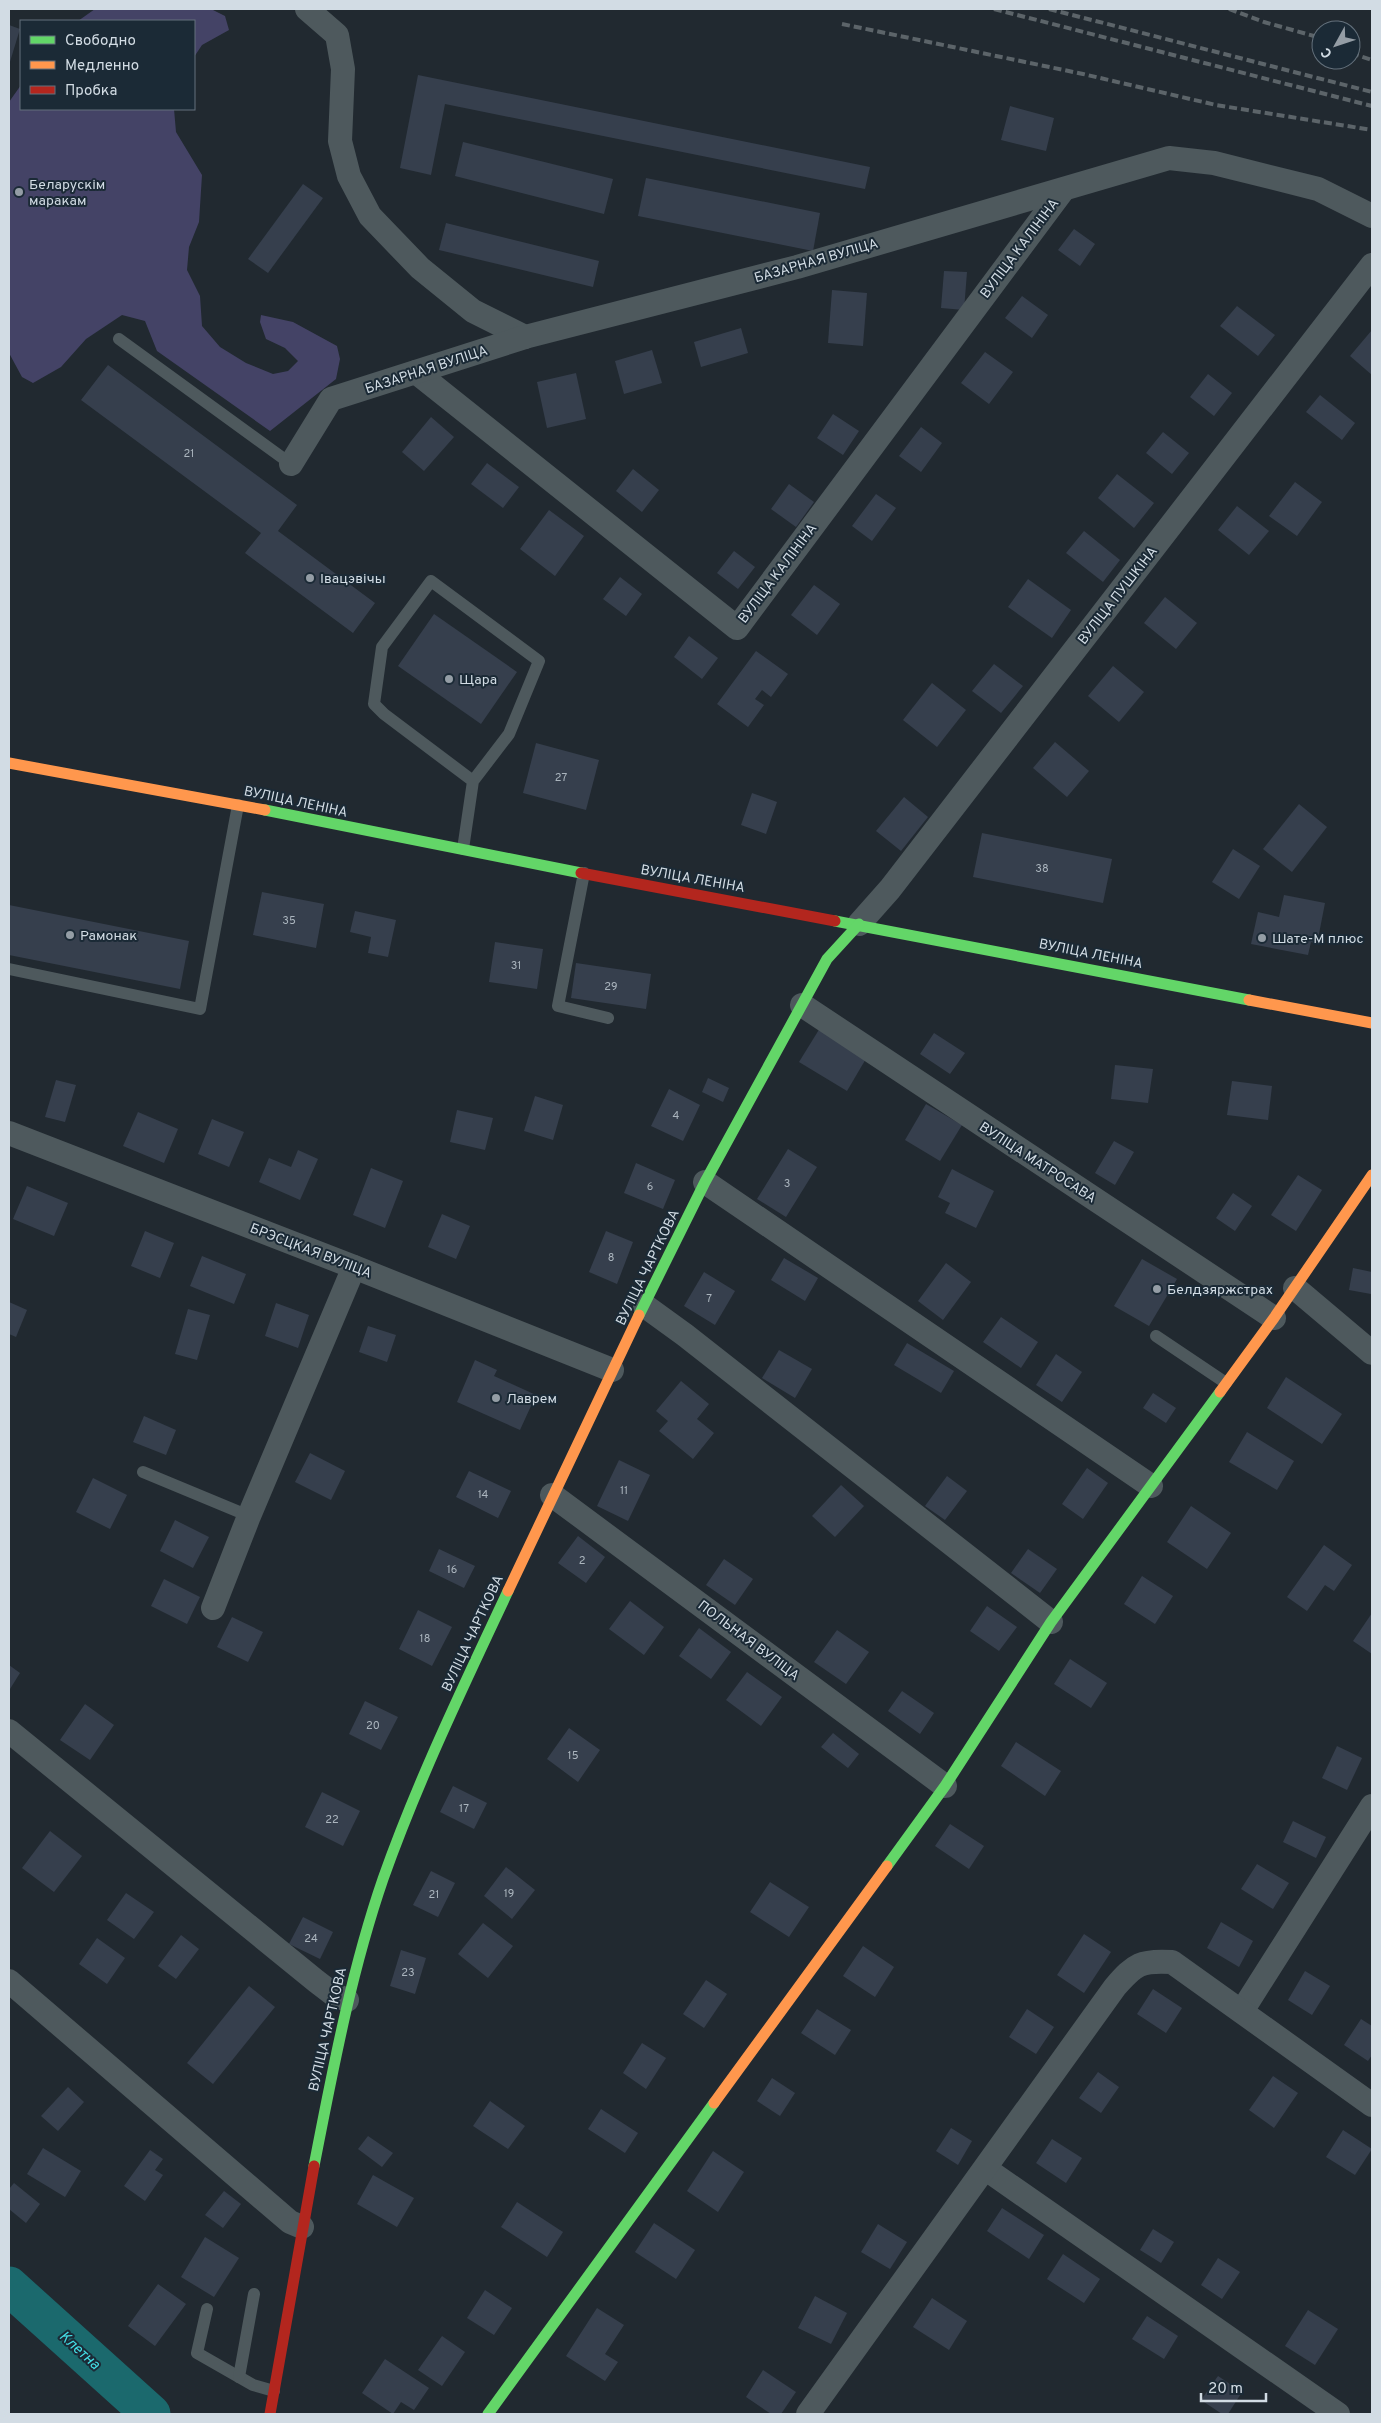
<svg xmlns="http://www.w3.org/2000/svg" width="1381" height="2423" viewBox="0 0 1381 2423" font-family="Overpass,sans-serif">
<rect width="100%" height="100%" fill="#212930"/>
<!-- green -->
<g fill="#444366">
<path d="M95 9H211L225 16 229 30 202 45 194 57V21H78Z"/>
<path d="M21 85V109H174L176 132 202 175 199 222 189 247 187 270 200 296 202 326 220 347 246 363 273 374 288 371 298 361 285 348 266 339 260 322 261 315 293 322 337 346 340 359 336 379 270 431 157 351 145 321 122 315 86 339 61 367 33 383 22 377 9 353V102Z"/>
</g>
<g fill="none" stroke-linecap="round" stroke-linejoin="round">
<!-- river -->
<path stroke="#1b696d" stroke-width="39" d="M9 2286 151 2414"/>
</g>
<!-- building -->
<g fill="#363f4d">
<path d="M9 25 20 29 9 65Z"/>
<path d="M418 75 870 167 865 189 445 104 431 175 400 168Z"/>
<path d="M1010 106 1054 118 1046 151 1001 140Z"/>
<path d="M463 142 613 179 604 214 455 176Z"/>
<path d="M646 178 820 213 813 251 638 216Z"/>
<path d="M303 184 323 198 268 273 248 259Z"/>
<path d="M446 223 599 261 593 287 439 250Z"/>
<path d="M1074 229 1095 244 1080 266 1058 250Z"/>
<path d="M944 271 967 272 964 310 941 308Z"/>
<path d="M832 290 867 293 863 346 828 343Z"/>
<path d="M1022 296 1048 315 1032 338 1005 318Z"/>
<path d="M1237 306 1275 335 1258 356 1220 326Z"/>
<path d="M741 328 748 353 701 367 694 342Z"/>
<path d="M1372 330V375L1350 356Z"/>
<path d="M652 350 662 383 624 394 615 361Z"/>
<path d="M985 352 1013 372 989 404 961 383Z"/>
<path d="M108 365 297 505 278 531 375 603 353 633 245 553 261 533 81 400Z"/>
<path d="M576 373 586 419 547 428 537 382Z"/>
<path d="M1208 374 1232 393 1214 416 1190 397Z"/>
<path d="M1320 395 1355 423 1342 440 1306 412Z"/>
<path d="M833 414 859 431 843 455 817 438Z"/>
<path d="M431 417 454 437 424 471 402 452Z"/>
<path d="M921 427 942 443 921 472 899 456Z"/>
<path d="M1163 432 1189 453 1172 474 1146 453Z"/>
<path d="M487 463 519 487 503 508 471 484Z"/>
<path d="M633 469 659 490 642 512 616 491Z"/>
<path d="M1117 474 1154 503 1134 528 1098 498Z"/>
<path d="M1295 482 1322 502 1297 536 1269 516Z"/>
<path d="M789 484 814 502 796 527 771 509Z"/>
<path d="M876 494 896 508 872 541 852 526Z"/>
<path d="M1237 506 1269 531 1249 555 1218 530Z"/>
<path d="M549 510 584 536 555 576 520 549Z"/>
<path d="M1084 531 1120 560 1103 582 1066 553Z"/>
<path d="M734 551 755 567 738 589 717 573Z"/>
<path d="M620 577 642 594 626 616 603 599Z"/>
<path d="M1028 579 1071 610 1052 638 1008 607Z"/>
<path d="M814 585 840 604 817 635 791 615Z"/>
<path d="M1165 597 1197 623 1176 649 1144 623Z"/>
<path d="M434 614 517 672 481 724 398 666Z"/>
<path d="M689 636 718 658 702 679 674 657Z"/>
<path d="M756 651 788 674 771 697 762 690 755 699 764 705 748 727 717 704Z"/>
<path d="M994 664 1023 686 1001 713 972 691Z"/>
<path d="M1113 666 1144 692 1119 722 1088 696Z"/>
<path d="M932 683 966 710 937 747 903 720Z"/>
<path d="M1055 742 1089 771 1067 797 1033 768Z"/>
<path d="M536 743 599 760 586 810 523 793Z"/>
<path d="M752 793 777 802 766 834 741 825Z"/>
<path d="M904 797 928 817 901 851 876 831Z"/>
<path d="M1299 804 1327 827 1292 872 1263 849Z"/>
<path d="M982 833 1112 859 1103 903 973 877Z"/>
<path d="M1233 849 1260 866 1239 899 1212 882Z"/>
<path d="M262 892 324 904 316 948 253 935Z"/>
<path d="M1284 895 1325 903 1317 944 1311 942 1308 955 1251 944 1258 912 1279 917Z"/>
<path d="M9 905 189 941 180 989 9 955Z"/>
<path d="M355 911 396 920 388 957 368 953 371 937 350 932Z"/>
<path d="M495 942 543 949 537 989 489 982Z"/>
<path d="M576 963 651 974 646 1009 571 998Z"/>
<path d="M820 1028 867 1057 847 1091 799 1062Z"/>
<path d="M934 1033 965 1053 950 1074 920 1054Z"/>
<path d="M1115 1065 1153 1069 1148 1103 1111 1099Z"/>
<path d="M708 1078 729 1088 723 1102 702 1092Z"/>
<path d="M56 1080 76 1085 65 1122 45 1117Z"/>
<path d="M1232 1081 1272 1086 1268 1120 1227 1115Z"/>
<path d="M669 1089 700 1105 683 1141 651 1126Z"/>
<path d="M535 1096 563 1105 553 1140 524 1131Z"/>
<path d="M926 1104 962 1125 940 1161 905 1140Z"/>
<path d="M457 1110 493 1118 485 1150 450 1142Z"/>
<path d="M138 1112 178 1129 164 1163 123 1146Z"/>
<path d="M212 1119 244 1132 229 1167 198 1154Z"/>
<path d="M1114 1141 1134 1152 1115 1185 1095 1173Z"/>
<path d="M788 1149 817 1167 786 1217 757 1199Z"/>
<path d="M298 1150 318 1159 300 1200 259 1182 269 1158 291 1167Z"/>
<path d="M636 1163 675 1180 663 1209 624 1193Z"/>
<path d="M371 1168 403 1181 385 1228 353 1215Z"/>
<path d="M952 1169 994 1191 976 1228 945 1213 950 1203 938 1197Z"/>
<path d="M1298 1175 1322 1190 1296 1231 1271 1215Z"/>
<path d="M27 1186 68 1203 54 1236 13 1219Z"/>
<path d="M1233 1193 1252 1206 1235 1231 1216 1218Z"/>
<path d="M442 1214 470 1226 456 1259 428 1247Z"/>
<path d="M145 1231 174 1243 160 1278 131 1266Z"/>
<path d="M606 1231 633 1242 617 1284 589 1272Z"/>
<path d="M202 1256 246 1274 234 1304 190 1286Z"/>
<path d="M784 1258 818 1278 805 1301 771 1280Z"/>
<path d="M1142 1259 1177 1279 1149 1326 1114 1306Z"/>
<path d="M946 1263 971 1282 943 1320 918 1301Z"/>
<path d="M1353 1268 1372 1272 1371 1294 1349 1290Z"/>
<path d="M704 1272 735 1291 715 1325 684 1306Z"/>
<path d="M9 1302 27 1310 16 1337 9 1334Z"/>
<path d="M276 1303 309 1315 298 1348 265 1336Z"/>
<path d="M188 1309 210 1315 197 1360 175 1354Z"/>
<path d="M1001 1317 1038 1342 1021 1368 983 1342Z"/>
<path d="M368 1326 396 1335 387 1362 359 1352Z"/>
<path d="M907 1343 954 1371 941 1393 894 1365Z"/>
<path d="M779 1350 812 1369 795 1398 762 1378Z"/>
<path d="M1056 1354 1082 1372 1062 1402 1036 1385Z"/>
<path d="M475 1360 497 1370 494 1376 536 1395 520 1430 457 1402Z"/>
<path d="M1286 1377 1342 1414 1322 1444 1267 1408Z"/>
<path d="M681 1381 709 1404 697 1419 714 1433 693 1459 659 1431 668 1421 656 1411Z"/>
<path d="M1153 1393 1176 1408 1166 1423 1143 1408Z"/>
<path d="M144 1416 176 1430 166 1455 133 1442Z"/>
<path d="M1247 1432 1294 1461 1277 1490 1229 1462Z"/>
<path d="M310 1453 345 1471 331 1500 295 1482Z"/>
<path d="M619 1460 650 1475 628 1521 597 1506Z"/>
<path d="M1087 1468 1108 1483 1083 1519 1062 1504Z"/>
<path d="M469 1471 511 1491 498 1518 456 1497Z"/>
<path d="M947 1476 967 1491 945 1520 925 1506Z"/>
<path d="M93 1478 127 1495 110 1529 76 1512Z"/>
<path d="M841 1485 864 1506 835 1537 812 1516Z"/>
<path d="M1191 1506 1231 1533 1207 1569 1167 1542Z"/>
<path d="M175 1520 209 1537 193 1568 160 1551Z"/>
<path d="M578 1536 605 1557 586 1583 558 1563Z"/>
<path d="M1324 1545 1352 1565 1334 1591 1325 1585 1307 1611 1287 1597Z"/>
<path d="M439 1549 475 1566 464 1588 429 1571Z"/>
<path d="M1028 1549 1057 1569 1040 1593 1011 1573Z"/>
<path d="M724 1559 753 1579 735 1605 706 1585Z"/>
<path d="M1142 1576 1173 1596 1155 1624 1124 1604Z"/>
<path d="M164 1579 200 1597 187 1624 151 1606Z"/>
<path d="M630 1601 664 1627 644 1655 609 1629Z"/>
<path d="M987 1606 1017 1627 999 1651 970 1631Z"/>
<path d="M418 1610 452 1627 432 1666 399 1649Z"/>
<path d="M1372 1613V1654L1353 1641Z"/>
<path d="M232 1617 263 1632 248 1662 217 1647Z"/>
<path d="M699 1628 731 1652 711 1679 679 1656Z"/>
<path d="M837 1630 869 1652 846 1684 814 1662Z"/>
<path d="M1070 1659 1107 1683 1091 1708 1054 1684Z"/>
<path d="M9 1665 20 1673 10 1689 9 1688Z"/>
<path d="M747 1672 782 1697 761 1726 726 1700Z"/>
<path d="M902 1691 934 1713 920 1734 888 1711Z"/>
<path d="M365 1701 398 1717 381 1750 349 1734Z"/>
<path d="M85 1704 114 1725 90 1760 60 1740Z"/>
<path d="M569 1728 600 1750 578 1782 547 1759Z"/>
<path d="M833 1733 859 1754 848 1768 821 1747Z"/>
<path d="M1016 1742 1061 1771 1045 1796 1001 1766Z"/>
<path d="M1337 1746 1362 1758 1347 1790 1322 1778Z"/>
<path d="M453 1786 487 1803 474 1829 440 1812Z"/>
<path d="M322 1792 360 1811 343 1846 305 1827Z"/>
<path d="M1293 1821 1326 1837 1316 1858 1283 1842Z"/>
<path d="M950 1824 984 1846 969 1869 935 1846Z"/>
<path d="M50 1831 82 1856 54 1892 22 1868Z"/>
<path d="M1257 1864 1289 1883 1273 1909 1241 1889Z"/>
<path d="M506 1867 535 1890 512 1919 484 1896Z"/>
<path d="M431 1871 455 1883 438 1917 413 1905Z"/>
<path d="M770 1882 809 1907 789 1937 750 1912Z"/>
<path d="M126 1893 154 1912 134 1939 107 1920Z"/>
<path d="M303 1917 333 1932 320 1959 289 1944Z"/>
<path d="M1221 1922 1253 1941 1239 1967 1207 1948Z"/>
<path d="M483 1923 513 1946 488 1978 458 1954Z"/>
<path d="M1084 1934 1111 1952 1084 1993 1057 1975Z"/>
<path d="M181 1935 199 1949 176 1979 158 1966Z"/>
<path d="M97 1938 125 1958 107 1984 79 1964Z"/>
<path d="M863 1946 894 1967 875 1997 843 1976Z"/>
<path d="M401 1950 426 1958 415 1994 390 1986Z"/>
<path d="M1305 1971 1330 1986 1312 2015 1288 2000Z"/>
<path d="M706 1980 727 1994 704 2028 683 2014Z"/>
<path d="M249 1986 275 2007 213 2084 187 2063Z"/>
<path d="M1153 1989 1182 2008 1166 2033 1137 2014Z"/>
<path d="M817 2009 851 2030 835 2055 801 2033Z"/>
<path d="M1027 2009 1054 2027 1036 2054 1009 2037Z"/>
<path d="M1361 2019 1372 2026V2055L1368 2061 1344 2045Z"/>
<path d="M642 2043 666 2058 646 2089 623 2073Z"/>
<path d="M1098 2072 1119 2087 1101 2113 1079 2098Z"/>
<path d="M1273 2076 1298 2093 1274 2128 1249 2110Z"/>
<path d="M772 2078 795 2093 780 2116 757 2101Z"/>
<path d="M68 2087 84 2102 58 2131 41 2116Z"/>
<path d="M490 2101 525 2126 508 2149 473 2126Z"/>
<path d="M601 2109 638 2133 625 2153 588 2129Z"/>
<path d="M951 2128 972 2141 958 2165 936 2151Z"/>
<path d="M1343 2130 1372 2149 1355 2175 1326 2157Z"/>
<path d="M368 2136 393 2153 382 2167 358 2149Z"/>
<path d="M1052 2139 1082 2158 1066 2183 1036 2163Z"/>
<path d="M43 2148 81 2171 65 2197 27 2174Z"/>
<path d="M150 2150 163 2159 155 2170 163 2175 145 2201 124 2186Z"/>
<path d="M713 2151 744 2172 718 2212 687 2191Z"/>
<path d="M373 2175 414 2198 397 2227 357 2204Z"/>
<path d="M14 2183 40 2204 26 2223 9 2209V2189Z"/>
<path d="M224 2191 241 2204 223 2228 205 2215Z"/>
<path d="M517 2202 563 2232 547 2257 501 2227Z"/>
<path d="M1002 2208 1044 2235 1029 2259 987 2231Z"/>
<path d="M654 2223 695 2250 676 2279 635 2252Z"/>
<path d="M878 2224 907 2242 890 2269 861 2252Z"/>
<path d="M1153 2229 1174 2242 1161 2263 1140 2250Z"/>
<path d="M205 2237 239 2258 214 2297 181 2277Z"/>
<path d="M1063 2254 1100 2279 1084 2303 1047 2279Z"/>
<path d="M1218 2258 1240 2272 1222 2299 1201 2285Z"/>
<path d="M158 2284 186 2304 155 2346 128 2326Z"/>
<path d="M485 2290 512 2308 494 2335 467 2318Z"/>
<path d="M815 2296 847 2313 831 2344 798 2328Z"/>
<path d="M932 2298 967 2321 949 2350 913 2327Z"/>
<path d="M597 2308 624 2325 605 2354 618 2362 605 2381 566 2356Z"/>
<path d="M1308 2310 1338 2329 1315 2365 1285 2346Z"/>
<path d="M1147 2316 1178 2336 1164 2359 1132 2339Z"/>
<path d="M442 2336 465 2352 442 2386 418 2370Z"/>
<path d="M385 2359 429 2388 414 2410 401 2402 393 2414 362 2393Z"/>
<path d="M763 2370 796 2392 781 2414H771L746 2397Z"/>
<path d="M1218 2376 1242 2392 1228 2414H1222L1201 2400Z"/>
</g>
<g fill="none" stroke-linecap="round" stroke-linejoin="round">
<!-- lane -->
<g stroke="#4e595d" stroke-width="12">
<path d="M119 339 291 464"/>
<path d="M463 849 473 781 384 714 374 704 382 647 431 581 539 661 509 734 473 781"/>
<path d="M584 873 558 1006 608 1018"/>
<path d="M9 969 200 1009 238 805"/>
<path d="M1156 1336 1226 1383"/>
<path d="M143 1472 249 1516"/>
<path d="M207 2309 197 2353 253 2385 274 2391"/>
<path d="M239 2377 254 2294"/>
</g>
<!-- street -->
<g stroke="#4e595d" stroke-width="24">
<path d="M307 9 337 35 343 69 340 141 349 176 370 216 420 268 473 311 525 337"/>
<path d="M416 372 737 628 1063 190"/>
<path d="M291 464 331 399 525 337 797 267 1169 158 1214 163 1318 189 1372 216"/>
<path d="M859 924 890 889 1372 265"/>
<path d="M802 1005 1274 1318"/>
<path d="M9 1133 354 1267 612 1370"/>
<path d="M705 1182 1151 1486"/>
<path d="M1295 1288 1372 1353"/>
<path d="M645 1306 685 1335 1051 1622"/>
<path d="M552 1495 945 1786"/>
<path d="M213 1608 249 1516 354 1267"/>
<path d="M9 1731 316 1981 333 1994 347 2000"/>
<path d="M9 1981 290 2222 302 2227"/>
<path d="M1242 2011 1372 1806"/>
<path d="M986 2169 1338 2414"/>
<path d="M808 2414 1115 1987C1135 1964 1141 1960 1172 1962L1372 2105"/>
</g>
<!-- fast -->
<g stroke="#63d668" stroke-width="11">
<path d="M265 810 581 873"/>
<path d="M835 921 1249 1000"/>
<path d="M639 1315 705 1182 827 959 859 924"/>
<path d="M887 1866 945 1786 1051 1622 1220 1392"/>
<path d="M314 2166C333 2069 351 1972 383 1879 418 1780 464 1685 508 1591"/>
<path d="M488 2414 714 2103"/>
</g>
<!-- slow -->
<g stroke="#ff974d" stroke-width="11">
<path d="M9 763 265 810"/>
<path d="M1249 1000 1372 1023"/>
<path d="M1220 1392 1274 1318 1372 1175"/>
<path d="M508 1591 639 1315"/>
<path d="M714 2103 887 1866"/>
</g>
<!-- jam -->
<g stroke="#b3261e" stroke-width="11">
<path d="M581 873 835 921"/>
<path d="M270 2414 314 2166"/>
</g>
<!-- rail -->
<g stroke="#5c6469" stroke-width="4" stroke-dasharray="8 4" stroke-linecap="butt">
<path d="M994 9 1372 106"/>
<path d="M1049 9 1372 92"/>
<path d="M1229 9 1264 22 1321 38"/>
<path d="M842 24 1083 74 1216 105 1372 130"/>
<path d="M1351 53 1372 60"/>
</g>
</g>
<!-- markers -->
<g fill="#949da5" stroke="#1b2a36" stroke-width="2">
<circle cx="19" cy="192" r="5"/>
<circle cx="310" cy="578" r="5"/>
<circle cx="449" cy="679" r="5"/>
<circle cx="70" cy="935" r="5"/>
<circle cx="1262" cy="938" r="5"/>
<circle cx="1157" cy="1289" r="5"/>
<circle cx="496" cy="1398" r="5"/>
</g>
<g text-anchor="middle" stroke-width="4" stroke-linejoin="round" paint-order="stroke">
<!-- number labels -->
<g font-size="11" fill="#abb5be">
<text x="189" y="457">21</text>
<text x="561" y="781">27</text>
<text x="1042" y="872">38</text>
<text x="289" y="924">35</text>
<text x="516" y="969">31</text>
<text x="611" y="990">29</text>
<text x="676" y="1119">4</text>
<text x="787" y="1187">3</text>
<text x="650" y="1190">6</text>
<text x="611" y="1261">8</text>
<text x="709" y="1302">7</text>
<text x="624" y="1494">11</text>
<text x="483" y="1498">14</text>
<text x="582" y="1564">2</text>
<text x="452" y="1573">16</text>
<text x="425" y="1642">18</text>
<text x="373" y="1729">20</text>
<text x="573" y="1759">15</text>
<text x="464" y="1812">17</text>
<text x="332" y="1823">22</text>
<text x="509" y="1897">19</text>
<text x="434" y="1898">21</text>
<text x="311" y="1942">24</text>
<text x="408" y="1976">23</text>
</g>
<!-- poi labels -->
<g font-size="14" fill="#d2dce4" stroke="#1b2a36" text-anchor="start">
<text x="29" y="189">Беларускім<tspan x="29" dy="16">маракам</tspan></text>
<text x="320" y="583">Івацэвічы</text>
<text x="459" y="684">Щара</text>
<text x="80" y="940">Рамонак</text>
<text x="1272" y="943">Шате-М плюс</text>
<text x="1167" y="1294">Белдзяржстрах</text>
<text x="506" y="1403">Лаврем</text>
</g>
<!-- street labels -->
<g font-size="14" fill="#d2dce4" stroke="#1b2a36">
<text transform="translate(1019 248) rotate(-53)" y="5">ВУЛІЦА КАЛІНІНА</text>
<text transform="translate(816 260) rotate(-16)" y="5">БАЗАРНАЯ ВУЛІЦА</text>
<text transform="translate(426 369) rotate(-18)" y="5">БАЗАРНАЯ ВУЛІЦА</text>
<text transform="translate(777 573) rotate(-53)" y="5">ВУЛІЦА КАЛІНІНА</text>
<text transform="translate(1117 595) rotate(-52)" y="5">ВУЛІЦА ПУШКІНА</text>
<text transform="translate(296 801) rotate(12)" y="5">ВУЛІЦА ЛЕНІНА</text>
<text transform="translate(693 878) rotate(10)" y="5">ВУЛІЦА ЛЕНІНА</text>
<text transform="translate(1091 953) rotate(11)" y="5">ВУЛІЦА ЛЕНІНА</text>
<text transform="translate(1038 1162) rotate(33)" y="5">ВУЛІЦА МАТРОСАВА</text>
<text transform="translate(311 1250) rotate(21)" y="5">БРЭСЦКАЯ ВУЛІЦА</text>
<text transform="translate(647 1267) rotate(-64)" y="5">ВУЛІЦА ЧАРТКОВА</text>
<text transform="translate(472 1633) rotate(-65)" y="5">ВУЛІЦА ЧАРТКОВА</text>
<text transform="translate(749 1640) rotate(37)" y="5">ПОЛЬНАЯ ВУЛІЦА</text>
<text transform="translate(327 2029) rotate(-77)" y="5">ВУЛІЦА ЧАРТКОВА</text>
</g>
<!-- water labels -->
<g font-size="15" font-style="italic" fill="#43dfe6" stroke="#1b2a36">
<text transform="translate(80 2350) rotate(42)" y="5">Клетна</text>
</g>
</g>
<!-- border -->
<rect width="1381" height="2423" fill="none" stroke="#d2dce4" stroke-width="20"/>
<!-- legend -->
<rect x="20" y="20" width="175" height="90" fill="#1b2a36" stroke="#64717c"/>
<rect x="30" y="36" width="25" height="8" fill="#63d668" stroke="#64717c"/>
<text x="65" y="45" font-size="15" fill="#d2dce4">Свободно</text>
<rect x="30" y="61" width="25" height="8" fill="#ff974d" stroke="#64717c"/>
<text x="65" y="70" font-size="15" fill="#d2dce4">Медленно</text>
<rect x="30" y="86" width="25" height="8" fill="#b3261e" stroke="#64717c"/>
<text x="65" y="95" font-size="15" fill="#d2dce4">Пробка</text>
<!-- north arrow -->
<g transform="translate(1336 45) rotate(230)"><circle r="24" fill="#1b2a36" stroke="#64717c"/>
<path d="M0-4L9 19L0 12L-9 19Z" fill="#949da5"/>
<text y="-8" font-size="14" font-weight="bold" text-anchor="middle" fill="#d2dce4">С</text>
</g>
<!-- scale -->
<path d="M1201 2393v8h65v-8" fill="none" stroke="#d2dce4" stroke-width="2.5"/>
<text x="1208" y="2393" font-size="15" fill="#d2dce4" stroke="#1b2a36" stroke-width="4" paint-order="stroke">20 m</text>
</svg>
